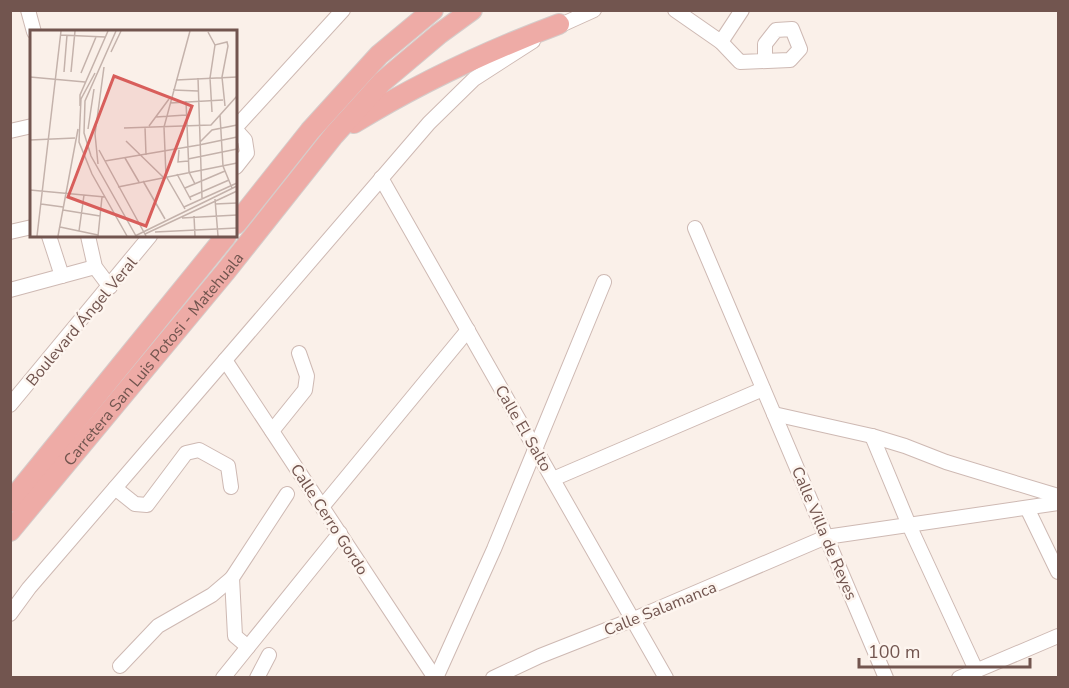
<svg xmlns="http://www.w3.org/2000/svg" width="1069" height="688" viewBox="0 0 1069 688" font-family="'Nunito Sans',sans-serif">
<rect width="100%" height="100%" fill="#faf0e9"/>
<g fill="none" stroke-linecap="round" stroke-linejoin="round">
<defs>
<g id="minor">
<path d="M28 10 34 32"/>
<path d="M675 10 721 42 742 10"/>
<path d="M552 29 594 10"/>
<path d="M721 42 740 62 790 60 800 49 792 29 776 30 765 44V61"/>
<path d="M236 127 343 10"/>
<path d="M236 130 245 140 247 153 236 167"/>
<path d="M10 131 32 126"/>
<path d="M381 178 666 678"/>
<path d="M695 228 886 678"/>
<path d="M10 232 32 227"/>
<path d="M49 236 62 276"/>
<path d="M88 236 95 267 110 287"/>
<path d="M10 290 95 267"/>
<path d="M225 360 435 678"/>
<path d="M10 405 150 236"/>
<path d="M774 414 872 436 905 446 946 462 1058 496"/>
<path d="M272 431 305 390 307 376 299 353"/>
<path d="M872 436 909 525 976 670"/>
<path d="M553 479 763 389"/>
<path d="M115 488 135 504 147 505 186 453 199 450 228 466 231 487"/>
<path d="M322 507 468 330"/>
<path d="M1027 508 1058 572"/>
<path d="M10 614 29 588 429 123 474 79 533 41"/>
<path d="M248 647 235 636 232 578 287 494"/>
<path d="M120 666 158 626 212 595 232 578"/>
<path d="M223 678 340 533"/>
<path d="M257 678 269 655"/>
<path d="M436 678 494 549 604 282"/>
<path d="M493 678 540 656 634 619 826 537 1058 503"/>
<path d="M959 678 1058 636"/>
</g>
<g id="highway">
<path d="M354 123C419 83 487 51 559 24"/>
<path d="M236 224 310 131 379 55 433 10"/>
<path d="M10 502 226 236"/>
<path id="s1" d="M10 531 226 271 334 135 382 82 439 34 472 10"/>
</g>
</defs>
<!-- minor casing -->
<use href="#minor" stroke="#ceb9b3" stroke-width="16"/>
<!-- highway casing -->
<use href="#highway" stroke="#d5ccca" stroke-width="22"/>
<!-- minor -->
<use href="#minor" stroke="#fff" stroke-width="14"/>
<!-- highway -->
<use href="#highway" stroke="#eeaba6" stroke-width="20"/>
</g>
<g text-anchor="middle" stroke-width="5" stroke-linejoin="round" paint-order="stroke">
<!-- street labels -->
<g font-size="16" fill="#72554f" stroke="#fdf5ef">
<text transform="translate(81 321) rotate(-50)" y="6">Boulevard Ángel Veral</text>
<text dy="6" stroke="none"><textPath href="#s1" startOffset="224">Carretera San Luis Potosi - Matehuala</textPath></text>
<text transform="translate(524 428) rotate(60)" y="6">Calle El Salto</text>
<text transform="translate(330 519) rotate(57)" y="6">Calle Cerro Gordo</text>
<text transform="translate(825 533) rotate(67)" y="6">Calle Villa de Reyes</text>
<text transform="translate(660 608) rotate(-22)" y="6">Calle Salamanca</text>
</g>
</g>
<!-- overview -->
<g transform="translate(30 30)">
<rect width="207" height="207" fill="#faf0e9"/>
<path fill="none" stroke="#c4b2ab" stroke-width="1.5" d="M86 1 55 71 54 103 61 126 106 206M178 2 185 15 197 12 198 16 192 47 195 76M31 5 75 7M81 22 91 1M34 42 37 5M41 42 45 1M51 43 66 7M65 43 51 69 49 112 62 144 97 206M0 47 55 52M168 48 172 168M146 50 207 47M143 60 168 61M156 71 159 142 165 154M140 73 193 70M50 76V65L78 1M182 82 180 48 185 15M190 85 193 136 202 158M126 87 156 85M119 96 139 69M115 97 116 125M94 98 181 95 207 66M58 99 64 59M65 104 74 37M65 104 68 134M0 110 45 108M96 111 133 147M170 112 182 100 207 95M169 115 207 107M69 120 116 206M149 120 148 132 158 131M95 128 109 152M158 129 207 119M75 131 169 115M147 144 161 170M113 151 135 189M88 157 207 133M155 158 195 141M0 160 75 167M160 167 199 150M185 169 188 206M11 174 33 177M185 174 207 173M154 177 207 153M155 179 136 146 134 97 160 1M33 180 70 186M164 186 165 206M152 188 207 185M30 197 68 205M49 201 54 165M125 202 207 198M115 204 207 161M7 206 31 1M28 206 48 99M68 206 72 167M105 206 207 156"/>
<path fill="#d85e5b" fill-opacity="0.15" stroke="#d85e5b" stroke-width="3" d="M84 46 162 76 116 196 38 167Z"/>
<rect width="207" height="207" fill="none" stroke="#72554f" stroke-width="3"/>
</g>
<!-- border -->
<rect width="1069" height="688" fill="none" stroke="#72554f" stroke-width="24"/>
<!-- scale -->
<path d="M859 658v9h171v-9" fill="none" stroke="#72554f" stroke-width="3"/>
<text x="868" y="658" font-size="18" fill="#72554f" stroke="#fdf5ef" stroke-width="4.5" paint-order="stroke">100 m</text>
</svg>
